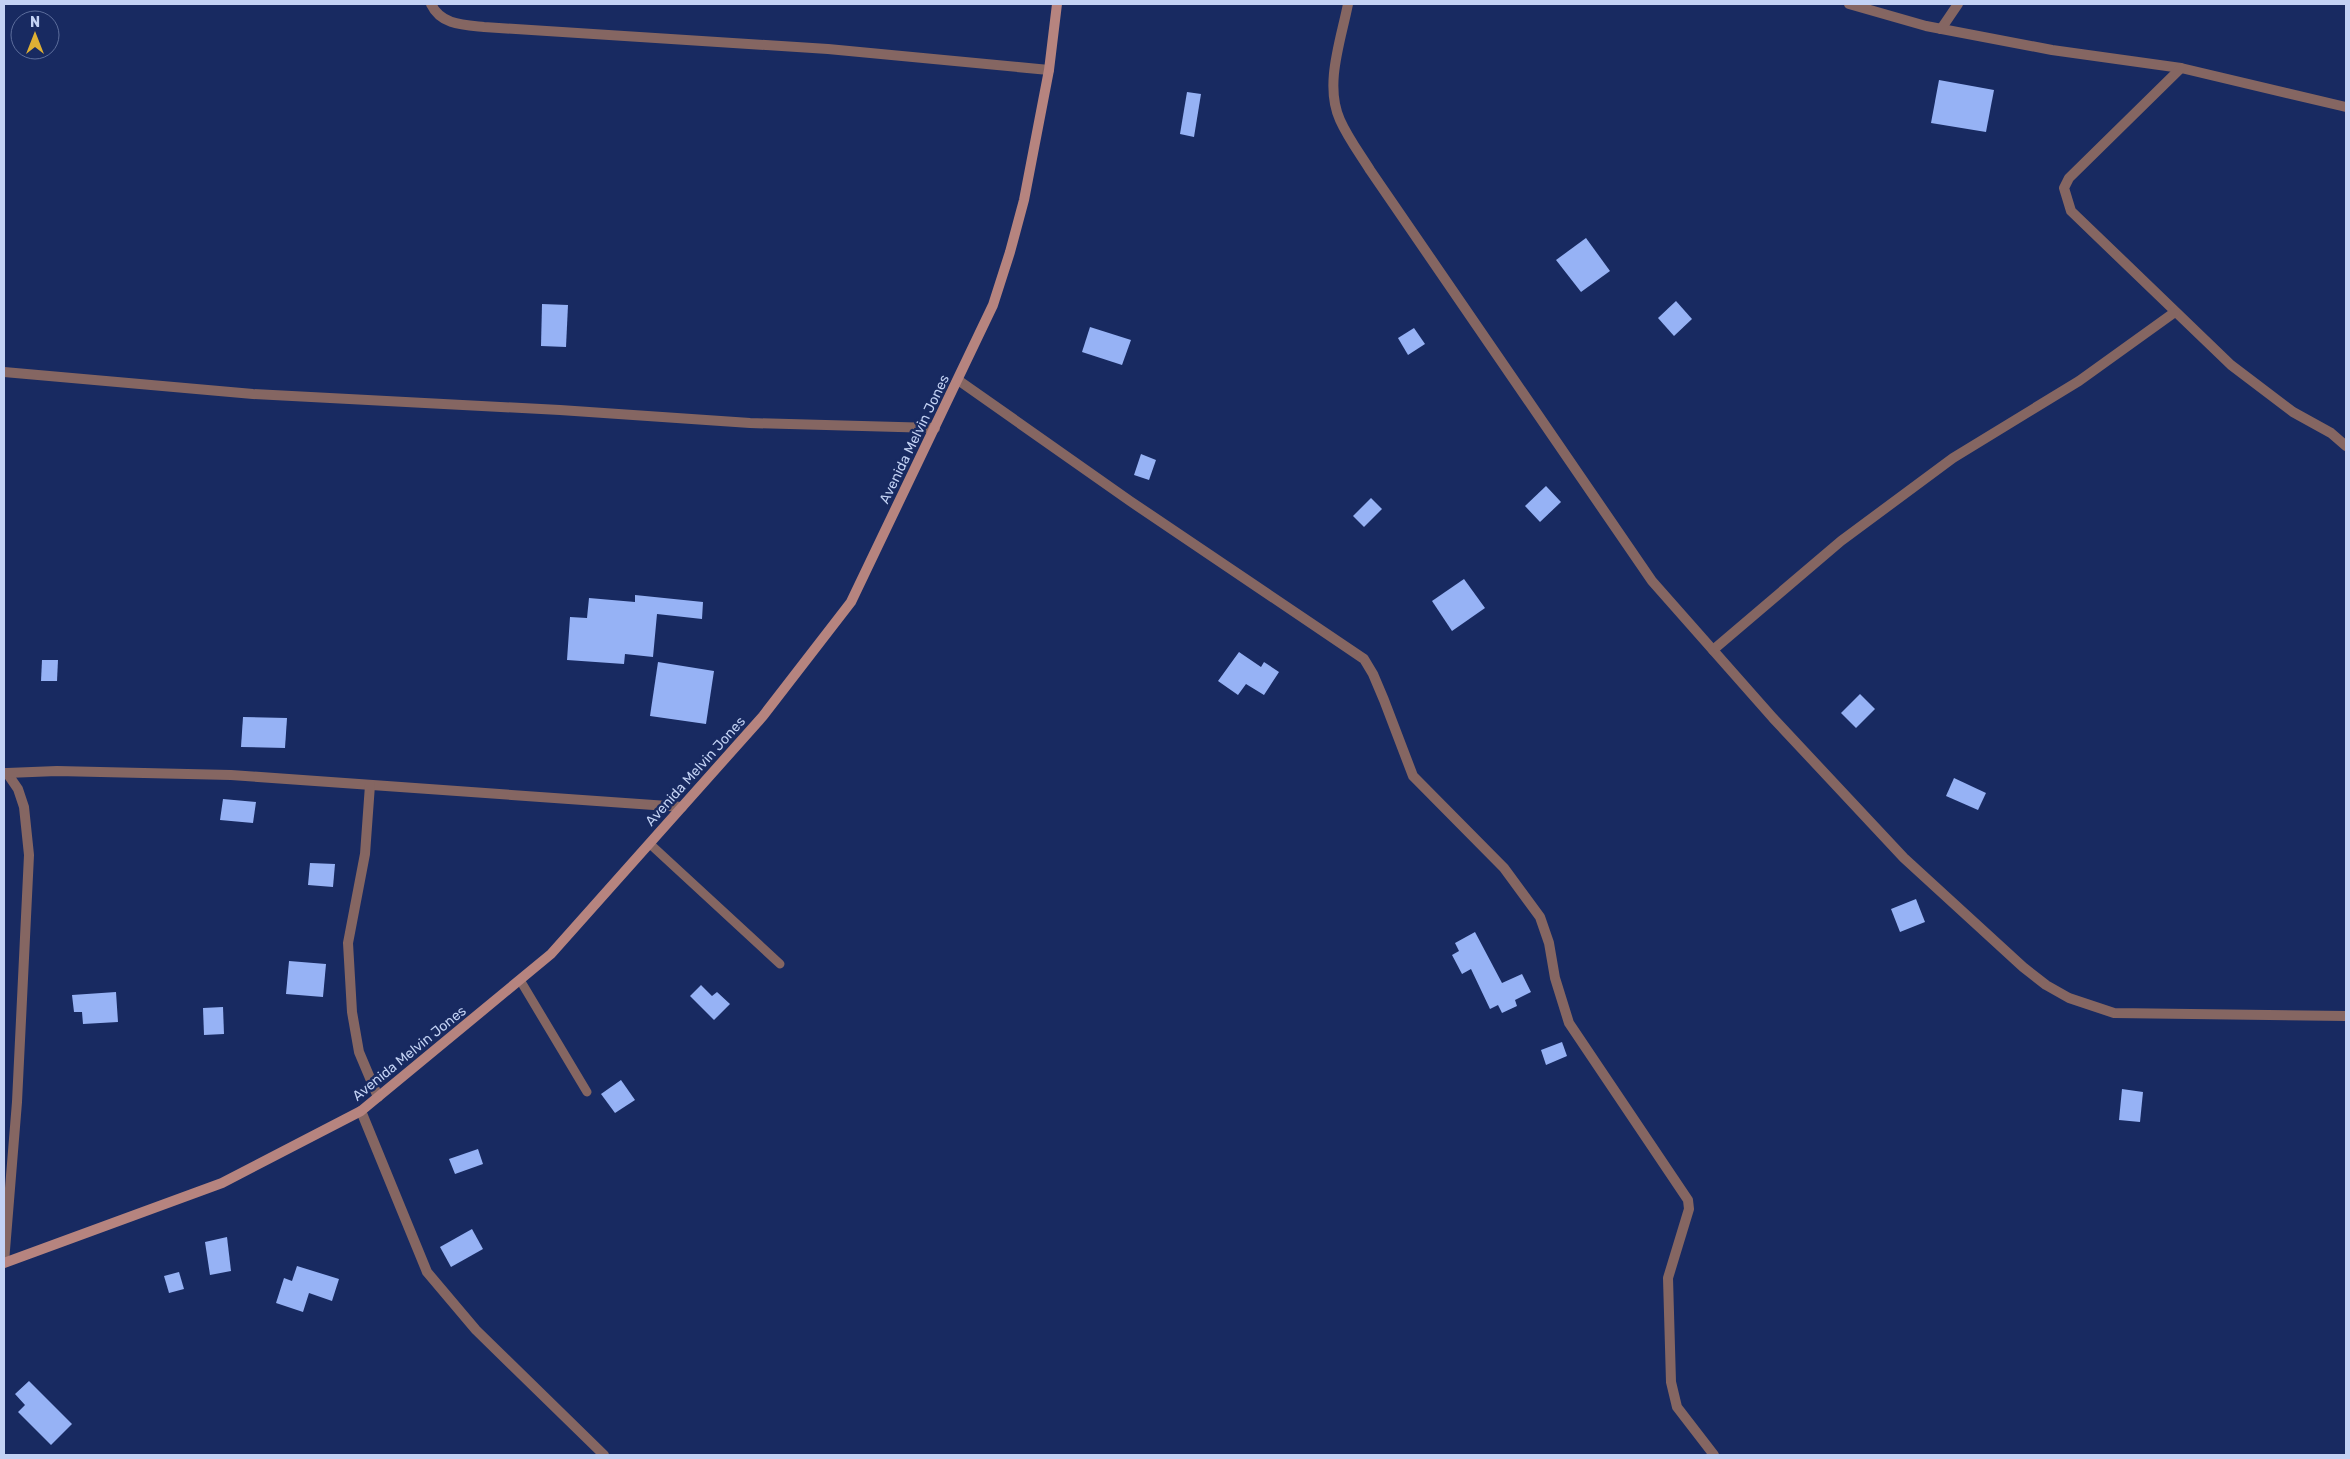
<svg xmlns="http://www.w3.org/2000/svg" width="2350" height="1459" viewBox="0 0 2350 1459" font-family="Rubik,sans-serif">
<rect width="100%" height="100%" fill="#182a61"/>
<!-- building -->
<g fill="#96b2f5">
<path d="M1939 80 1994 90 1986 132 1931 123Z"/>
<path d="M1187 92 1201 94 1194 137 1180 134Z"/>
<path d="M1586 238 1610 271 1581 292 1556 260Z"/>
<path d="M1676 301 1692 319 1674 336 1658 318Z"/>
<path d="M542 304 568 305 566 347 541 346Z"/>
<path d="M1090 327 1131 340 1122 365 1082 352Z"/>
<path d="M1414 328 1425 344 1408 355 1398 338Z"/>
<path d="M1141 454 1156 460 1149 480 1134 475Z"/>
<path d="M1546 486 1561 502 1540 522 1525 506Z"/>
<path d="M1371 498 1382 509 1364 527 1353 516Z"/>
<path d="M1464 579 1485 608 1452 631 1432 601Z"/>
<path d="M635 595 703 602 702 619 657 614 653 657 625 654 624 664 567 660 570 617 587 618 589 598 635 602Z"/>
<path d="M1239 652 1261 667 1264 662 1279 672 1264 695 1246 684 1238 695 1218 681Z"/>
<path d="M42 660H58L57 681H41Z"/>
<path d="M658 662 714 671 706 724 650 716Z"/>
<path d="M1860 694 1875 709 1856 728 1841 713Z"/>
<path d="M243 717 287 718 285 748 241 747Z"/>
<path d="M1954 778 1986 793 1978 810 1946 796Z"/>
<path d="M223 799 256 802 253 823 220 820Z"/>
<path d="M310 863 335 864 333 887 308 885Z"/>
<path d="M1916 899 1925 922 1900 932 1891 909Z"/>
<path d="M1475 932 1502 983 1522 974 1531 992 1515 1000 1517 1006 1502 1013 1498 1005 1490 1009 1471 969 1462 974 1452 955 1459 951 1455 943Z"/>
<path d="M289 961 326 964 323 997 286 994Z"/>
<path d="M701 985 712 996 717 992 730 1004 714 1020 690 996Z"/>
<path d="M116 992 118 1022 83 1024 82 1012H74L72 995Z"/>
<path d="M223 1007 224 1034 204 1035 203 1008Z"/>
<path d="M1562 1042 1567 1056 1546 1065 1541 1050Z"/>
<path d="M621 1080 635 1100 615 1113 601 1094Z"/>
<path d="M2122 1089 2143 1092 2140 1122 2119 1120Z"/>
<path d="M478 1149 483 1164 455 1174 449 1159Z"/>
<path d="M472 1229 483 1249 451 1267 440 1247Z"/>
<path d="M227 1237 231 1271 210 1275 205 1242Z"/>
<path d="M297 1266 339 1279 332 1301 309 1293 303 1312 276 1303 284 1278 292 1281Z"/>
<path d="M179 1272 184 1289 169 1293 164 1276Z"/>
<path d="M29 1381 72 1424 51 1445 18 1412 25 1405 15 1394Z"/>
</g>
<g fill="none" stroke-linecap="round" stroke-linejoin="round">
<!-- lane -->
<g stroke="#856662" stroke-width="9">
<path d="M650 844 780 964"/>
<path d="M520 980 587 1092"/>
</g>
<!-- street -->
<g stroke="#856662" stroke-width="10">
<path d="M431 4C441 25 463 25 484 27L828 49 1049 70"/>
<path d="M1348 4C1341 40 1324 85 1340 120 1348 138 1360 154 1370 170L1652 581 1773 718 1904 858 2023 967 2046 985 2069 998 2114 1013 2346 1016"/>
<path d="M1849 4 1926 26 2052 50 2181 68 2346 107"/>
<path d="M1941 29 1958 4"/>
<path d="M2181 68 2069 178 2064 188 2071 211 2231 365 2293 412 2331 433 2346 446"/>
<path d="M4 372 253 394 560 410 750 423 935 428"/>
<path d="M958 380 1130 501 1364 659 1373 674 1384 700 1413 776 1504 868 1540 917 1549 943 1555 978 1569 1023 1688 1200 1689 1209 1668 1278 1671 1382 1677 1407 1714 1455"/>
<path d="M1713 650 1841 541 1953 458 2079 381 2175 312"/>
<path d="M4 773H7L18 789 24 807 29 855 17 1102 4 1262"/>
<path d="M7 773 57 771 231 775 682 807"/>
<path d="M370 785 365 854 348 943 352 1012 359 1052 378 1097"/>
<path d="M361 1111 427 1272 476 1330 604 1455"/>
</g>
<!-- secondary -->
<path stroke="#b6847f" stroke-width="10" d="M4 1263 222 1183 361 1111 551 954 763 716 851 602 993 305 1010 252 1024 200 1049 70 1057 4"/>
</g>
<g text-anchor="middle" stroke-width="5" stroke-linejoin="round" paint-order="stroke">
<!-- street labels -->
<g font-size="14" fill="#c3d2f4" stroke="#182a61">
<text transform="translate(914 439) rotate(-64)" y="5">Avenida Melvin Jones</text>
<text transform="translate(695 771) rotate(-48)" y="5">Avenida Melvin Jones</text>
<text transform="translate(409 1053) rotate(-39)" y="5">Avenida Melvin Jones</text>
</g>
</g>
<!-- border -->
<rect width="2350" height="1459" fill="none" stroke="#c3d2f4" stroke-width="10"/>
<!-- north arrow -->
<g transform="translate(35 35)"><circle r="24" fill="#182a61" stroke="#5c6d9c"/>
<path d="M0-4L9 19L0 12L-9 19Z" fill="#dfb034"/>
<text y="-8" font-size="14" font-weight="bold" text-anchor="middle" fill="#c3d2f4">N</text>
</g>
</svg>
